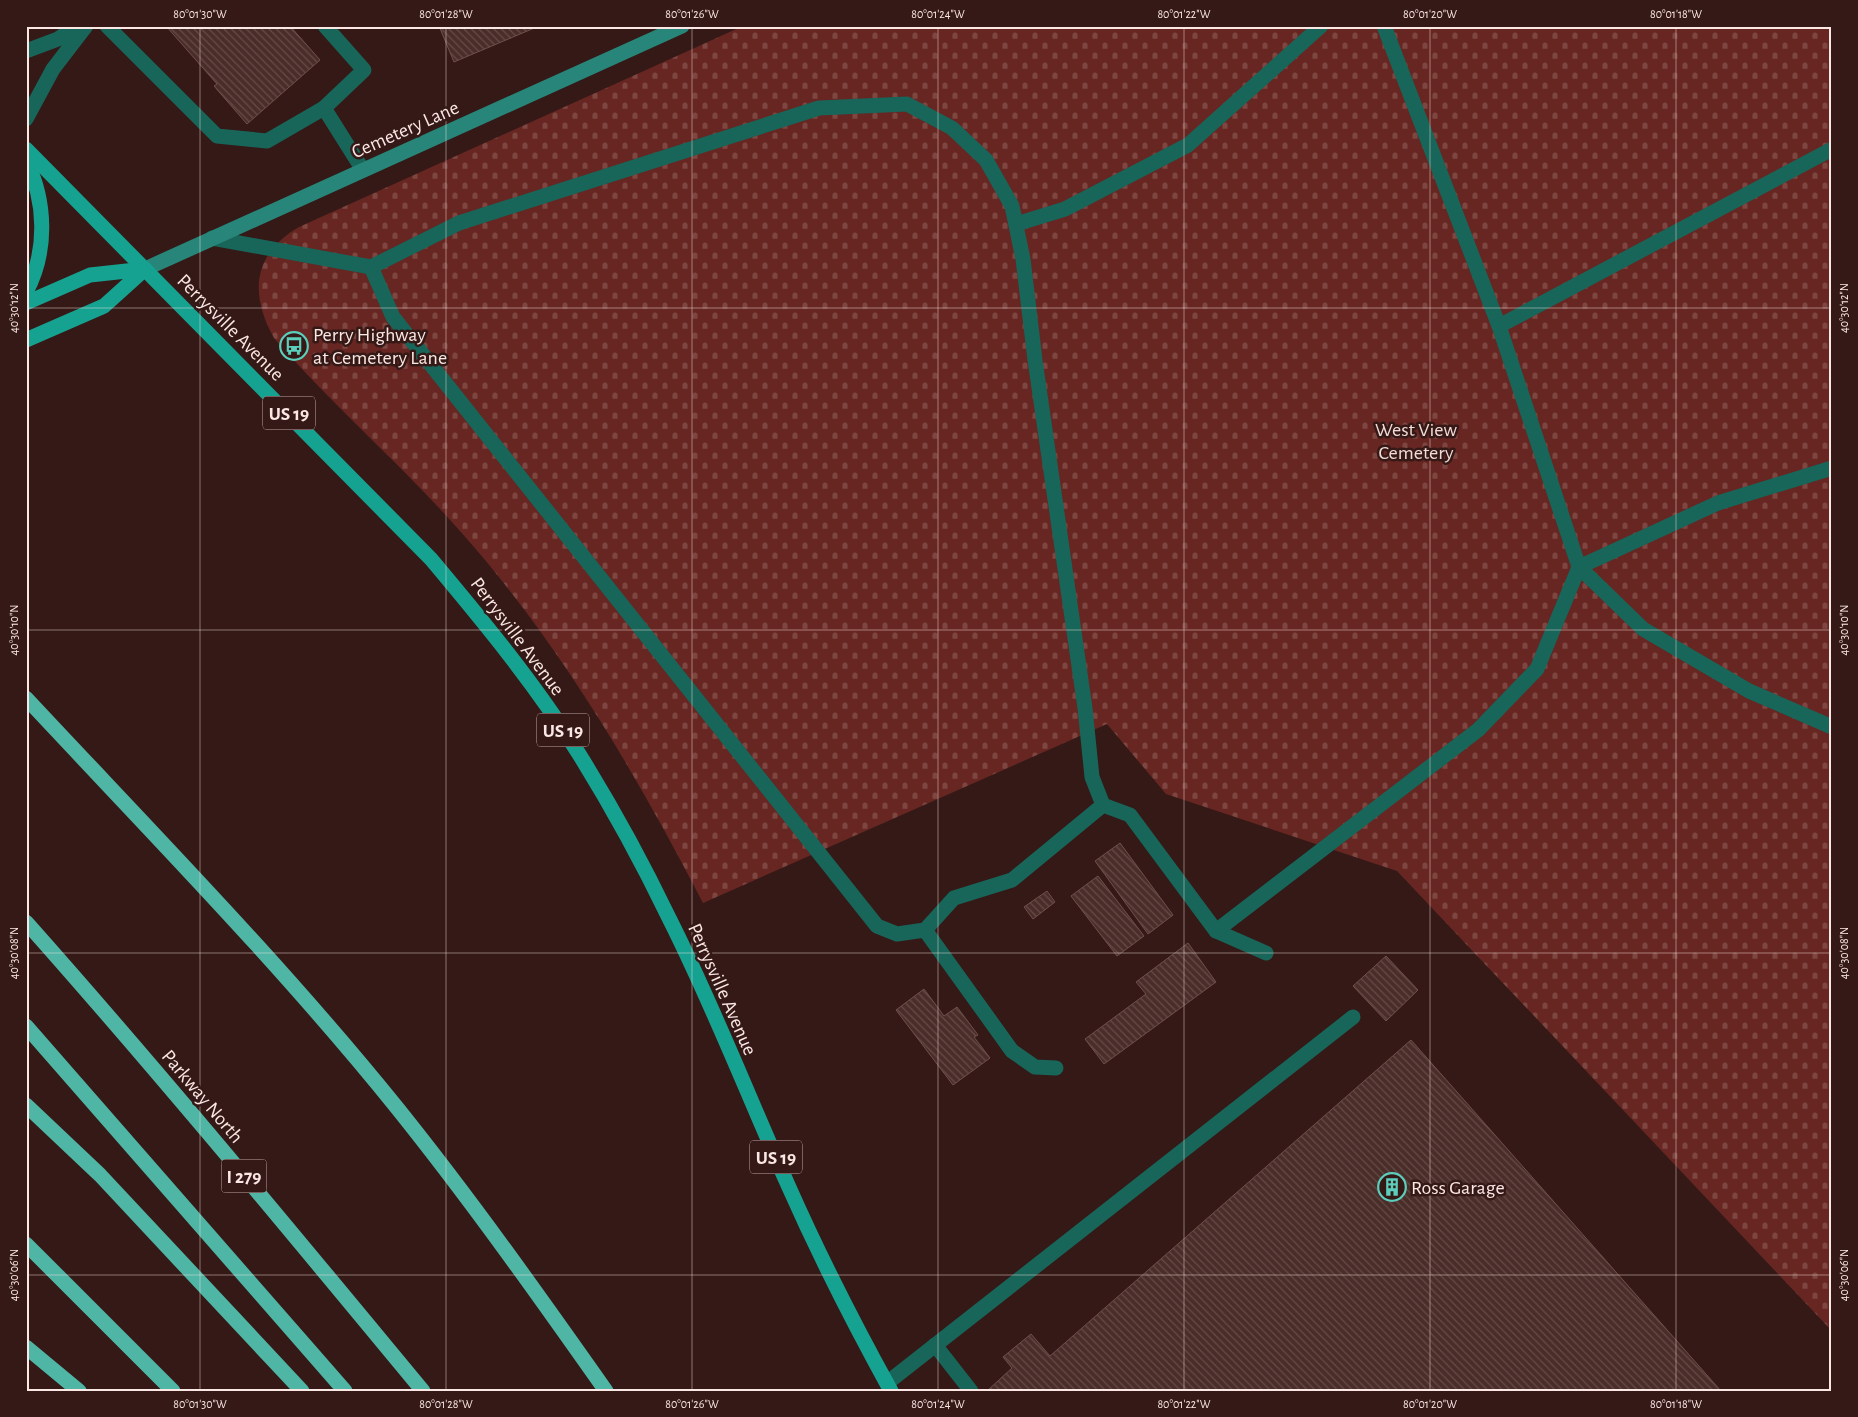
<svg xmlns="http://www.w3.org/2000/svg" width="1858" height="1417" viewBox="0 0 1858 1417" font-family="'Alegreya Sans',sans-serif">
<defs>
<pattern id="cemetery-stones" width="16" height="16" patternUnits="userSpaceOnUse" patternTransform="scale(1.25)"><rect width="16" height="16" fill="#672621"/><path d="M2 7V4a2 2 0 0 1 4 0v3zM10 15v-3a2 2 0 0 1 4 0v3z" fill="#7e4641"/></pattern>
<pattern id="building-back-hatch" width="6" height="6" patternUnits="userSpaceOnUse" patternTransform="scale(1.25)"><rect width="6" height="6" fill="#4a2d29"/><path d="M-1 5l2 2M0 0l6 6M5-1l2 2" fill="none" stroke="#654b48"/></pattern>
</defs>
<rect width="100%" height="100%" fill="#341916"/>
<!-- cemetery -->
<path fill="url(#cemetery-stones)" d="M743 26H1832V1331L1397 871 1166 794 1107 724 703 903C635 772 559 642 460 531 401 464 332 405 274 338 249 293 253 254 299 227Z"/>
<!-- building -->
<g fill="url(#building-back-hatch)" stroke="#70504c">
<path d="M166 26H290L320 60 247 124 214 86 217 84Z"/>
<path d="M439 26H539L454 62Z"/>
<path d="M1120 843 1173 915 1148 934 1095 861Z"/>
<path d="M1098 876 1144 936 1117 956 1071 896Z"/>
<path d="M1047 891 1055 902 1033 919 1024 907Z"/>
<path d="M1188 943 1216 982 1104 1064 1085 1039 1146 994 1136 982Z"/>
<path d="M1386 956 1418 990 1386 1021 1353 986Z"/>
<path d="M924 989 944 1016 957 1007 978 1035 974 1037 990 1058 953 1085 896 1010Z"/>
<path d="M1411 1040 1721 1391H987L1012 1368 1003 1357 1031 1334 1050 1356Z"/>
</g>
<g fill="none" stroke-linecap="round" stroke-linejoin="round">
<!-- lane -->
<g stroke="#18655a" stroke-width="15">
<path d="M107 26 217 136 267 141 324 108 363 170"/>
<path d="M1384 26 1499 326 1579 567 1643 629 1749 691 1832 727"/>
<path d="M26 51 58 39 77 26"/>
<path d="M324 108 364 70 325 26"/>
<path d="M26 119 53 69 86 26"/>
<path d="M1016 224 1065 209 1188 145 1321 26"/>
<path d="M212 238 371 267 459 223 819 108 907 104 952 128 986 160 1012 206 1023 259 1035 360 1085 708 1092 777 1103 805"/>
<path d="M371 267 393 317 877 926 897 934 925 930 954 898 1012 880 1103 805 1130 815 1216 931 1266 953"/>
<path d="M1499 326 1832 149"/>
<path d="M925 930 1012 1051 1035 1067 1056 1068"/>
<path d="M1216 931 1478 730 1537 669 1579 567 1718 503 1832 468"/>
<path d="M935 1345 971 1391"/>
<path d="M887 1383 1353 1017"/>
</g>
<!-- secondary -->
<path stroke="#278679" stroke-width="15" d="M145 269 682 26"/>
<!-- primary -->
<g stroke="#16a291" stroke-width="15">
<path d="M26 149 431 559C483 621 536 685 579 754 612 807 642 862 669 918 713 1005 748 1096 788 1185 819 1255 854 1324 891 1391"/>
<path d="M26 160C46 201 48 251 26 292"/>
<path d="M26 303 90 275 145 269"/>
<path d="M26 340 104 306 145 269"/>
</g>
<!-- highway -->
<g stroke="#4fb5a5" stroke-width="15">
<path d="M26 698C152 833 282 965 398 1109 471 1200 539 1296 606 1391"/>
<path d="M26 922C162 1075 292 1233 423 1391"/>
<path d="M26 1026 345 1391"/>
<path d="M26 1105 100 1175 302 1391"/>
<path d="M26 1244 173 1391"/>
<path d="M26 1347 79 1391"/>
</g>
</g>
<!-- ticks -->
<path fill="none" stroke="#fbe7e4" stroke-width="1" stroke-opacity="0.45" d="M200 26V1391M446 26V1391M692 26V1391M938 26V1391M1184 26V1391M1430 26V1391M1676 26V1391M26 308H1832M26 630H1832M26 953H1832M26 1275H1832"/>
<!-- icons -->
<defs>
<symbol id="bus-ring" viewBox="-11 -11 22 22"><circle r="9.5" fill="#341916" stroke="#5bcebc" stroke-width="1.5"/><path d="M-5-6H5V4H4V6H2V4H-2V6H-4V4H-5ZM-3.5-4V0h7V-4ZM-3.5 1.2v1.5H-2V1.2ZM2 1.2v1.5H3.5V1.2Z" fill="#5bcebc"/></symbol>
<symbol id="building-ring" viewBox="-11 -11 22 22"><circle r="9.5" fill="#341916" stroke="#5bcebc" stroke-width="1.5"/><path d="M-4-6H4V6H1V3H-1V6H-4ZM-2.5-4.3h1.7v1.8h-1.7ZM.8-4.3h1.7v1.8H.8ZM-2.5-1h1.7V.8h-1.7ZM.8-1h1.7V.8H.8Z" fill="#5bcebc"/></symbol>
</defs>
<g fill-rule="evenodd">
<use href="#bus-ring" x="278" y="330" width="32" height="32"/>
<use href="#building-ring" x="1376" y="1171" width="32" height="32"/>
</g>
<g text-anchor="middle" stroke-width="5" stroke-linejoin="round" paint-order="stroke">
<!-- shield labels -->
<g fill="#341916" stroke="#bfa9a6" stroke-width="1">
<rect x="263" y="396.5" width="52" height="33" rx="4"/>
<rect x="537" y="713.5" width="52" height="33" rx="4"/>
<rect x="750" y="1140.5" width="52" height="33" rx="4"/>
<rect x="221.5" y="1159.5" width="45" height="33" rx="4"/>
</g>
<g font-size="19" font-weight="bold" fill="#fbe7e4">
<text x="289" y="420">US 19</text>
<text x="563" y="737">US 19</text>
<text x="776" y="1164">US 19</text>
<text x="244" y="1183">I 279</text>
</g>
<!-- street labels -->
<g font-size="20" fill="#fbe7e4" stroke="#341916">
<text transform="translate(405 129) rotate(-24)" y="7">Cemetery Lane</text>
<text transform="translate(231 327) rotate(45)" y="7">Perrysville Avenue</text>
<text transform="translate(518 636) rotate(53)" y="7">Perrysville Avenue</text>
<text transform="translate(723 989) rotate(66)" y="7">Perrysville Avenue</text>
<text transform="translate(203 1096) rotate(50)" y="7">Parkway North</text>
</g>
<!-- poi labels -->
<g font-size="20" fill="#fbe7e4" stroke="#341916" text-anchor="start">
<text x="313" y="341">Perry Highway<tspan x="313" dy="23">at Cemetery Lane</tspan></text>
<text x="1411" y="1194">Ross Garage</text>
</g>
<!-- park labels -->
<g font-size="20" fill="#f3dcd8" stroke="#341916">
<text x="1416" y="436">West View<tspan x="1416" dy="23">Cemetery</tspan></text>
</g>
</g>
<!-- border -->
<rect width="1858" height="1417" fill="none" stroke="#341916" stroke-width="55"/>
<rect x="28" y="28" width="1802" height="1362" fill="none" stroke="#fbe7e4" stroke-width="2"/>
<g font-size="12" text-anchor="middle" fill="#fbe7e4">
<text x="200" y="18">80°01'30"W</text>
<text x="446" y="18">80°01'28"W</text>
<text x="692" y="18">80°01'26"W</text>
<text x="938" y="18">80°01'24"W</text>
<text x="1184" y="18">80°01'22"W</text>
<text x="1430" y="18">80°01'20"W</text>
<text x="1676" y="18">80°01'18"W</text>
<text transform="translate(14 308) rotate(-90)" y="4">40°30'12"N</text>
<text transform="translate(1844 308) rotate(-90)" y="4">40°30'12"N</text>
<text transform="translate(14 630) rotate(-90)" y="4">40°30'10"N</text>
<text transform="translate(1844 630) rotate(-90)" y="4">40°30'10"N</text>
<text transform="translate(14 953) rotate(-90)" y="4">40°30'08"N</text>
<text transform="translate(1844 953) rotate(-90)" y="4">40°30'08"N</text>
<text transform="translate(14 1275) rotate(-90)" y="4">40°30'06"N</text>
<text transform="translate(1844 1275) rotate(-90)" y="4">40°30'06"N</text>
<text x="200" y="1408">80°01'30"W</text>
<text x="446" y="1408">80°01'28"W</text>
<text x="692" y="1408">80°01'26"W</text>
<text x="938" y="1408">80°01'24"W</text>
<text x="1184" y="1408">80°01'22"W</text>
<text x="1430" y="1408">80°01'20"W</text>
<text x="1676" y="1408">80°01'18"W</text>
</g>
</svg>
